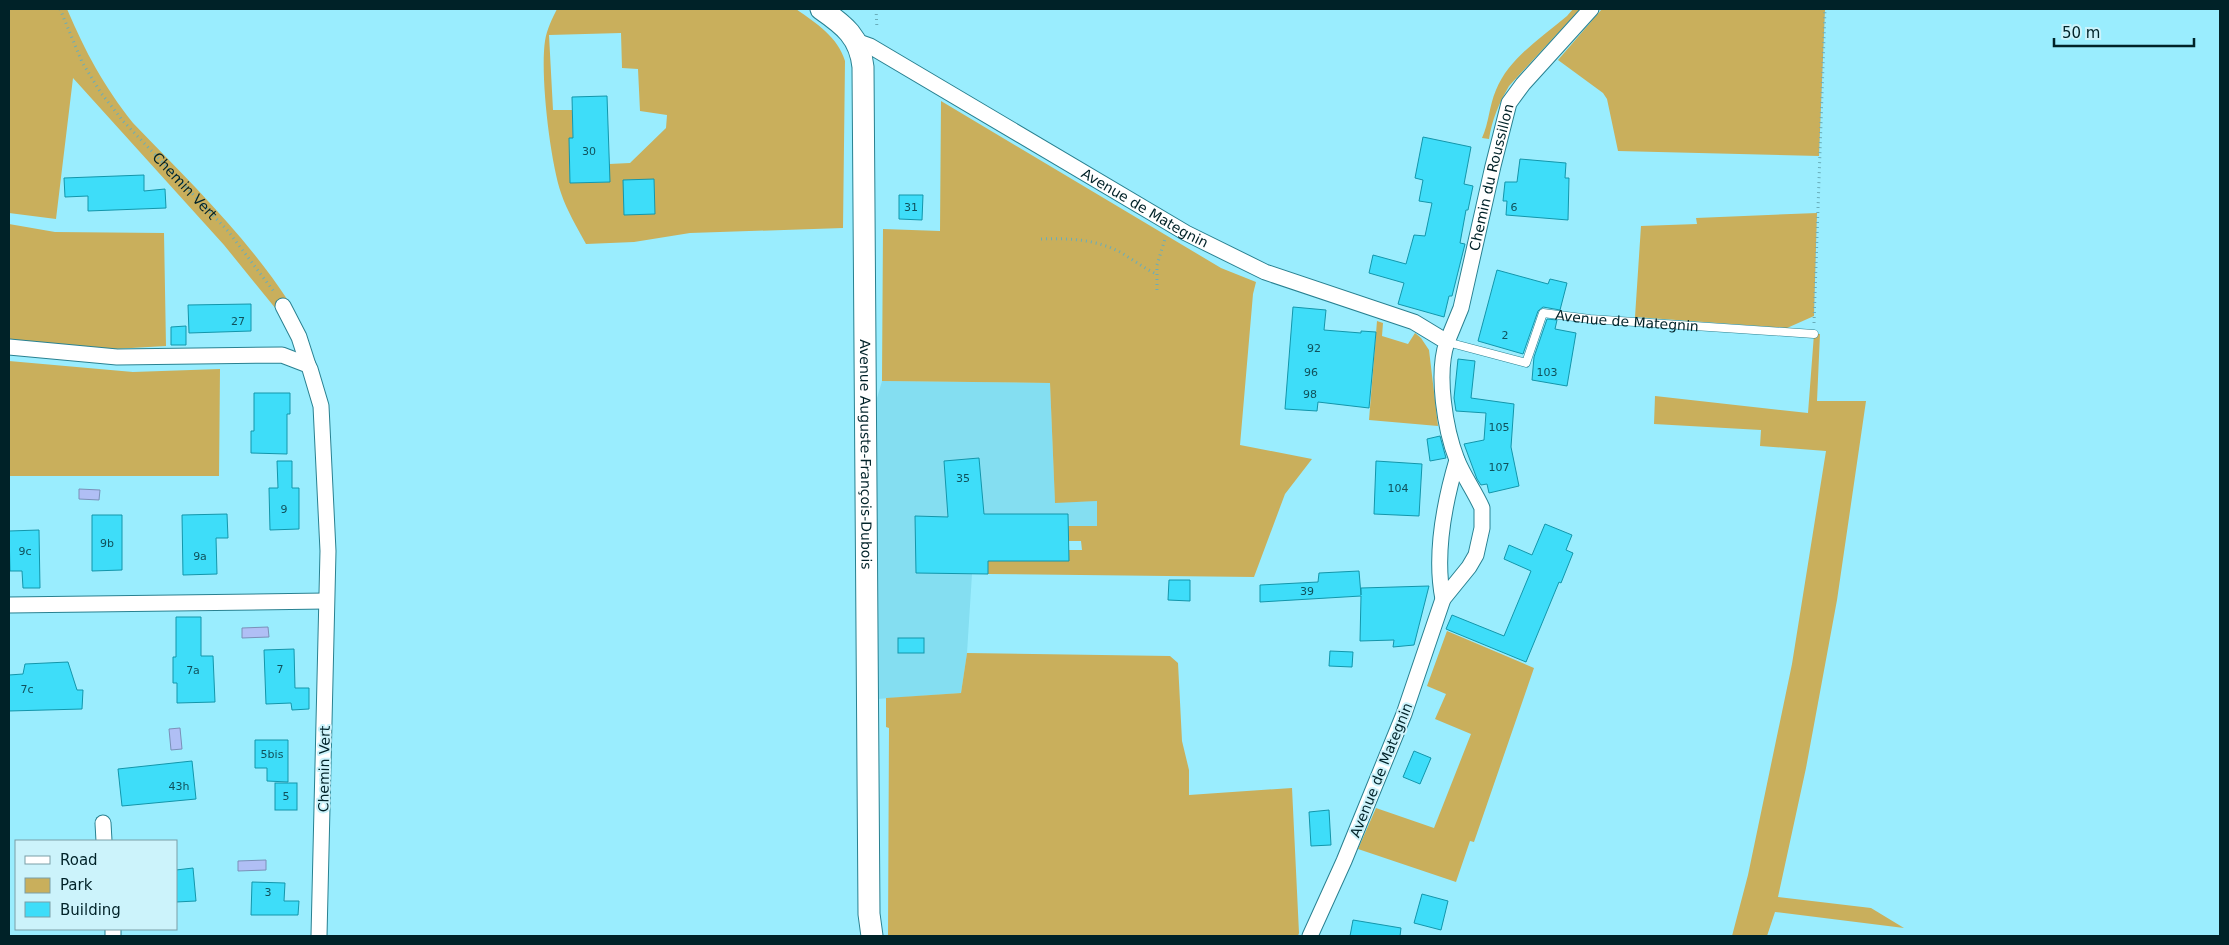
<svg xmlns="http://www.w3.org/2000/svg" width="2229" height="945" viewBox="0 0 2229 945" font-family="'DejaVu Sans',sans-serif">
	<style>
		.built { fill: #84def1 }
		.green { fill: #c9af5c; fill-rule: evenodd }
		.water { fill: #b0bff5; stroke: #7b90b8 }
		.building { fill: #3eddf9; stroke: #1396ab }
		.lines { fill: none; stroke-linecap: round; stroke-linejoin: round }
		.lane-casing { stroke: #298191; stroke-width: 9 }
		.street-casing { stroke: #298191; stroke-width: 17 }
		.secondary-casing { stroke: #298191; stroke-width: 23 }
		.path { stroke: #69adba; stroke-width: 3; stroke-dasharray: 1 4; stroke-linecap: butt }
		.lane { stroke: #fff; stroke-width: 8 }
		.street { stroke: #fff; stroke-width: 15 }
		.secondary { stroke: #fff; stroke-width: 21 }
		.labels { text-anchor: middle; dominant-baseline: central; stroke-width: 4; stroke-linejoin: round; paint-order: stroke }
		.number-label { font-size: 11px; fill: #10515c }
		.street-label { font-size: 14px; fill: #002228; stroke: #ccf3fb }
	</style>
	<rect width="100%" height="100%" fill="#9aedfe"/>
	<path class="built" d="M882 381 1050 383 1055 502 1097 501V526L1068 541 1069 561H989L988 574H972L967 653 961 693 877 699 875 405Z"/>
	<g class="green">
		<path d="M9 9H67C86 53 103 85 133 123 188 180 246 236 289 302L276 309 224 245 73 78 56 219 9 213Z"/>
		<path d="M557 9H796C816 23 838 37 845 61L843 228 690 233 634 242 586 244C577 227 567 211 561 193 550 160 540 74 545 41 547 29 552 19 557 9ZM621 33 622 68 638 69 640 111 667 115 666 128 630 163 609 164V182L570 183 569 138H573L572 110H553L549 35Z"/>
		<path d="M1573 9H1580L1509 86C1499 103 1492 120 1489 139L1482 138C1489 123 1489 106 1496 90 1509 58 1541 38 1567 16Z"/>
		<path d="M1602 9H1825L1819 156 1618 151 1607 99 1603 93 1558 60Z"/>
		<path d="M941 101 1221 268 1256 282 1253 294 1240 445 1312 459 1285 494 1254 577 988 574V561H1068L1069 550H1082L1081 541H1068V526H1097V501L1055 503 1050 383 882 381 883 229 940 231Z"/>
		<path d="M1817 213 1814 316 1787 328 1635 317 1641 226 1697 224 1696 218Z"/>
		<path d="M9 224 55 232 164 233 166 346 114 349 9 340Z"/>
		<path d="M1377 321 1383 323 1382 336 1408 344 1415 333 1421 338 1429 350 1438 426 1369 420Z"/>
		<path d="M1814 334H1820L1817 401H1866L1837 600 1806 768 1778 897 1871 908 1904 928 1775 912 1767 936H1732L1748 875 1792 664 1826 451 1760 446 1761 430 1654 424 1655 396 1808 413Z"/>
		<path d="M9 361 133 372 220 369 219 476H9Z"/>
		<path d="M1447 631 1534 668 1474 842 1470 841 1456 882 1358 849 1376 808 1434 828 1471 734 1435 719 1446 694 1427 686Z"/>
		<path d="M967 653 1170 656 1178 663 1182 741 1189 770V795L1292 788 1299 933 1298 936H888L889 728 886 727V698L961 693Z"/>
	</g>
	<g class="water">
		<path d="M79 489 100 490 99 500 79 499Z"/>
		<path d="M268 627 269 637 242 638V628Z"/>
		<path d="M180 728 182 749 171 750 169 729Z"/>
		<path d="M266 860V870L238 871V861Z"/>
	</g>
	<g class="building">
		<path d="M607 96 610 182 570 183 569 138H573L572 97Z"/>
		<path d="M1423 137 1471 147 1464 184 1473 186 1468 210H1466L1460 243 1465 244 1452 296H1449L1444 317 1398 304 1404 283 1369 273 1373 255 1406 264 1414 235 1425 236 1432 203 1419 201 1423 180 1415 178Z"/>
		<path d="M1520 159 1566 163 1565 178H1569L1568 220 1506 215 1507 201H1503L1505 182H1517Z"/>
		<path d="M144 175V191L165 189 166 208 88 211V196L65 197 64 178Z"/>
		<path d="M654 179 655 214 624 215 623 180Z"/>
		<path d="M899 195H923L922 220 899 219Z"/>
		<path d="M1497 270 1548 284 1550 279 1567 283 1560 310 1543 307 1538 311 1523 354 1478 341Z"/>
		<path d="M251 304V331L189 333 188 305Z"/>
		<path d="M1293 307 1326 310 1324 330 1361 333V331L1376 332 1369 408 1318 402 1317 411 1285 409Z"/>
		<path d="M1547 319 1557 320 1555 329 1576 333 1567 386 1532 380 1534 357Z"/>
		<path d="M186 326V345H171V327Z"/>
		<path d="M1458 359 1475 361 1471 398 1514 404 1511 447 1519 486 1489 493 1487 484 1481 485 1477 479 1464 444 1484 440 1486 413 1456 411 1454 398Z"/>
		<path d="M254 393H290V414H287V454L251 453V431H254Z"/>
		<path d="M1440 436 1446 458 1430 461 1427 439Z"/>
		<path d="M979 458 984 514H1068L1069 561H988V574L916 573 915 516 948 517 944 461Z"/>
		<path d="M277 461H292V488H299V529L270 530 269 488H278Z"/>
		<path d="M1376 461 1422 464 1419 516 1374 514Z"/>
		<path d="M227 514 228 538H216L217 574 183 575 182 515Z"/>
		<path d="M92 515H122V570L92 571Z"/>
		<path d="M1545 524 1572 535 1566 550 1573 553 1561 583 1559 582 1526 662 1446 629 1452 615 1504 636 1531 571 1504 559 1509 545 1532 555Z"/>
		<path d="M39 530 40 588H23L22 571H10L9 531Z"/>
		<path d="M1359 571 1361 595V588L1429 586 1414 645 1393 647 1394 640 1360 641 1361 596 1260 602V585L1318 582 1319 573Z"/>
		<path d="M1169 580H1190V601L1168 600Z"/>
		<path d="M176 617H201V656H213L215 702 177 703V683H173V657H176Z"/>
		<rect x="898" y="638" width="26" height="15"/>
		<path d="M294 649 295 688H309V709L292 710 291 703 266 704 264 650Z"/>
		<path d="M1330 651 1353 652 1352 667 1329 666Z"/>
		<path d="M68 662 77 690H83L82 709 9 711V675L23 674 25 664Z"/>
		<path d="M255 740H288V782L267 781V768H255Z"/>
		<path d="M1414 751 1431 758 1420 784 1403 777Z"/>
		<path d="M192 761 196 799 122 806 118 769Z"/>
		<rect x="275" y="783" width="22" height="27"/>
		<path d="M1329 810 1331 845 1311 846 1309 812Z"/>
		<path d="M193 868 196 901 176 902V870Z"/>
		<path d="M252 882 285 883 284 901H299L298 915H251Z"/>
		<path d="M1422 894 1448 901 1441 930 1414 923Z"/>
		<path d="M1353 920 1401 928 1400 936H1350Z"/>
	</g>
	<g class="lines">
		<g class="lane-casing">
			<g id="lane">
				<path id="s2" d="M1447 342 1526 363 1543 313 1590 319 1814 334"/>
			</g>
		</g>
		<g class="street-casing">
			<g id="street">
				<path id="s3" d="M856 41 870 46 1186 233 1265 272 1414 322 1447 342C1436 374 1445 429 1457 460 1464 477 1475 492 1482 508V528L1476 555 1469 567 1443 599 1404 714 1344 861 1310 936"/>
				<path d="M283 306 299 337 308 365"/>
				<path id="s4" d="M1447 342 1461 308 1493 166 1509 103 1523 84 1591 9"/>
				<path d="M9 347 117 357 282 355 308 365 310 369 321 406 328 551 319 936"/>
				<path d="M1443 599C1434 554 1444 504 1457 460"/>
				<path d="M9 605 326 601"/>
				<path d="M103 823 104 841"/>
				<path d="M113 929V936"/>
			</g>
		</g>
		<g class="secondary-casing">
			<g id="secondary">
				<path id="s5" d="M821 9C844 25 860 37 863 67L869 914 872 936"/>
			</g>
		</g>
		<g class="path">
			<path id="s1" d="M60 9 82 62 101 93 123 121 228 231 275 293"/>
			<path d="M876 9 877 29"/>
			<path d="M1041 239C1068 238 1095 239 1120 252 1132 259 1144 268 1156 274"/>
			<path d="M1157 290V265L1165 239"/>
			<path d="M1814 323 1825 9"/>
		</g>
		<use href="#lane" class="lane"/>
		<use href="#street" class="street"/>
		<use href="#secondary" class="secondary"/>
	</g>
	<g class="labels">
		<g class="number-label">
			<text x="589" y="151">30</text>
			<text x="911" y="207">31</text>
			<text x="1514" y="207">6</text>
			<text x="238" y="321">27</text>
			<text x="1505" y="335">2</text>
			<text x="1314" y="348">92</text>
			<text x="1311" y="372">96</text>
			<text x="1547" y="372">103</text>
			<text x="1310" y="394">98</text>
			<text x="1499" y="427">105</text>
			<text x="1499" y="467">107</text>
			<text x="963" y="478">35</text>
			<text x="1398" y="488">104</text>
			<text x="284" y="509">9</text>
			<text x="107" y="543">9b</text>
			<text x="25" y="551">9c</text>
			<text x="200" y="556">9a</text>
			<text x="1307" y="591">39</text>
			<text x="280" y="669">7</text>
			<text x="193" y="670">7a</text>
			<text x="27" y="689">7c</text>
			<text x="272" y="754">5bis</text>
			<text x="179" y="786">43h</text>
			<text x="286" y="796">5</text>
			<text x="268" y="892">3</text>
		</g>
		<g class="street-label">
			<text stroke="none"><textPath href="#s4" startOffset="171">Chemin du Roussillon</textPath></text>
			<text stroke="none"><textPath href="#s1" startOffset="219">Chemin Vert</textPath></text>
			<text stroke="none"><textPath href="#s3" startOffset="334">Avenue de Mategnin</textPath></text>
			<text stroke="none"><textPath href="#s2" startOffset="219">Avenue de Mategnin</textPath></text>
			<text stroke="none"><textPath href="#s5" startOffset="462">Avenue Auguste-François-Dubois</textPath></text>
			<text transform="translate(324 769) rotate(-89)">Chemin Vert</text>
			<text transform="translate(1381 770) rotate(-68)">Avenue de Mategnin</text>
		</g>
	</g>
	<rect width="2229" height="945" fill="none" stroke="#002228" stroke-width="20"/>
	<rect x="15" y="840" width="162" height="90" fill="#ccf3fb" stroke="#7a9fa7"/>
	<rect x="25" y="856" width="25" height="8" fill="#ffffff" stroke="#7a9fa7"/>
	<text x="60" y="865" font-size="15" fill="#002228">Road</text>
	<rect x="25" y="878" width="25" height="15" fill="#c9af5c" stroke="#7a9fa7"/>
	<text x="60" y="890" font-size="15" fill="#002228">Park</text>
	<rect x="25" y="902" width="25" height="15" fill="#3eddf9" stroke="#7a9fa7"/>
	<text x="60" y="915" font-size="15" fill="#002228">Building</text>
	<path d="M2054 38v8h140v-8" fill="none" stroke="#002228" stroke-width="2.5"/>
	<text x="2062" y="38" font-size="15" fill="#002228" stroke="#ccf3fb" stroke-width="4" paint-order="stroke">50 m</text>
</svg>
